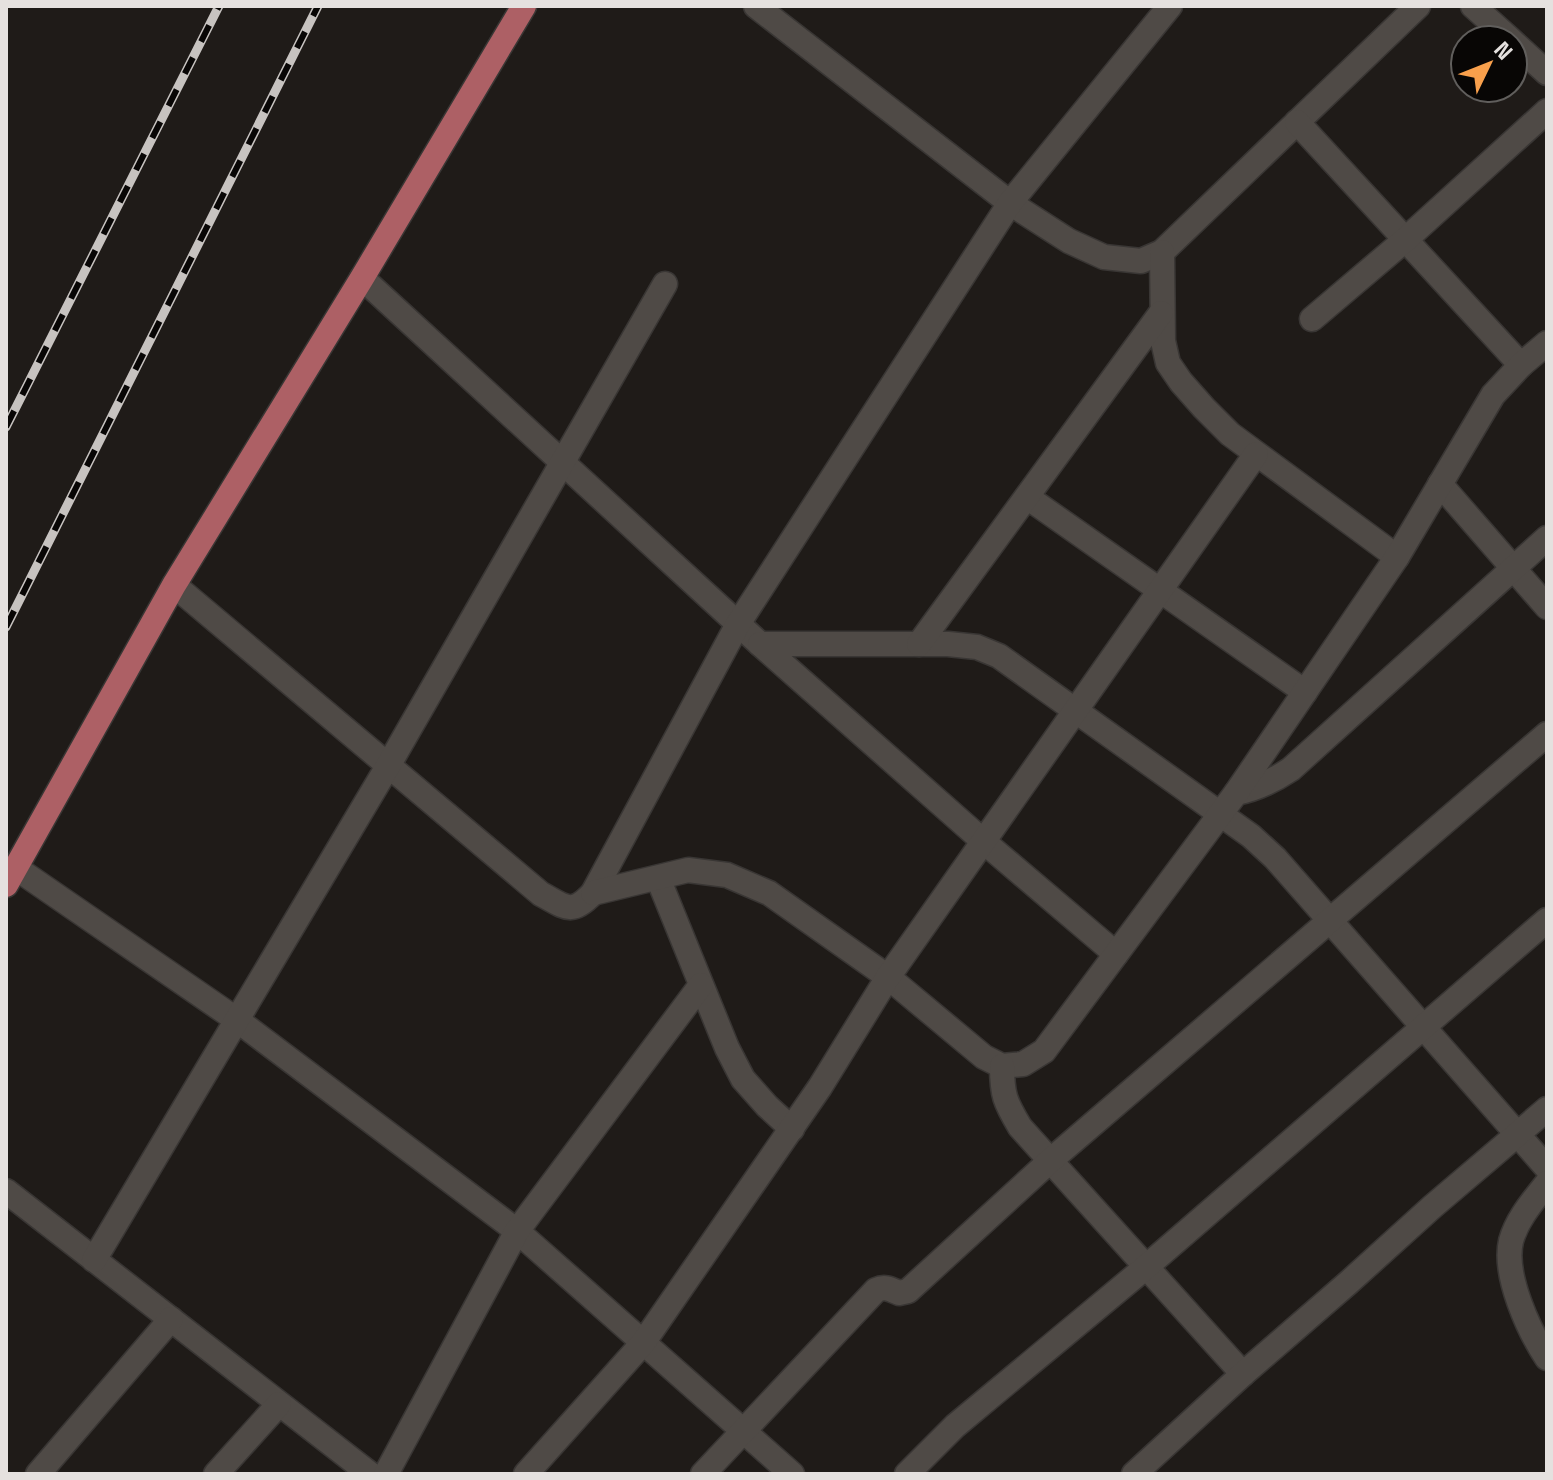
<svg xmlns="http://www.w3.org/2000/svg" width="1553" height="1480" viewBox="0 0 1553 1480" font-family="'Space Grotesk',sans-serif">
	<style>
		.lines { fill: none; stroke-linecap: round; stroke-linejoin: round }
		.minor-casing { stroke: #393634; stroke-width: 27 }
		.major-casing { stroke: #393634; stroke-width: 27 }
		.minor { stroke: #4f4a46; stroke-width: 24 }
		.major { stroke: #ad6065; stroke-width: 24 }
		.rail-casing { stroke: #c7c3c0; stroke-width: 9 }
		.rail { stroke: #080605; stroke-width: 6; stroke-dasharray: 18; stroke-linecap: butt }
	</style>
	<rect width="100%" height="100%" fill="#1f1b18"/>
	<g class="lines">
		<g class="minor-casing">
			<g id="minor">
				<path d="M756 6 1010 203 1069 241 1104 257 1141 261 1162 252 1418 6"/>
				<path d="M1473 6 1511 40"/>
				<path d="M1513 42 1547 73"/>
				<path d="M1297 122 1521 365"/>
				<path d="M1162 252 1163 341 1168 363 1181 382 1204 408 1230 434 1397 557"/>
				<path d="M362 278 760 644 983 841 1116 954"/>
				<path d="M1312 319 1405 240 1547 111"/>
				<path d="M1440 484 1547 607"/>
				<path d="M1027 497 1305 692"/>
				<path d="M174 585 541 894C566 907 571 916 593 893L738 624 1010 203 1170 6"/>
				<path d="M760 644H948L977 647 999 656 1251 836 1275 858 1547 1168"/>
				<path d="M919 644 1161 313"/>
				<path d="M1236 793C1257 789 1273 781 1291 769L1547 538"/>
				<path d="M16 868 237 1020 517 1231 792 1474"/>
				<path d="M658 878 727 1048 743 1079 767 1106 792 1129"/>
				<path d="M593 893 688 870 727 875 769 893 888 977 984 1057 1002 1066 1023 1064 1044 1051 1236 793 1397 557 1493 395 1521 365 1547 343"/>
				<path d="M1002 1066C1002 1095 1005 1102 1020 1127L1243 1374"/>
				<path d="M1547 1183C1533 1201 1517 1219 1511 1241 1503 1275 1529 1331 1547 1358"/>
				<path d="M6 1191 370 1474"/>
				<path d="M94 1260 388 766 665 284"/>
				<path d="M38 1474 171 1319"/>
				<path d="M216 1474 279 1404"/>
				<path d="M386 1474 517 1231 701 985"/>
				<path d="M526 1474 643 1343 820 1087 888 977 1256 454"/>
				<path d="M703 1474 876 1290C885 1286 890 1289 899 1293L908 1291 1051 1160 1547 734"/>
				<path d="M907 1474 955 1426 1146 1267 1547 920"/>
				<path d="M1134 1474 1243 1374 1348 1283 1432 1207 1547 1109"/>
			</g>
		</g>
		<g class="major-casing">
			<path id="major" d="M6 885 174 585 362 278 524 6"/>
		</g>
		<use href="#minor" class="minor"/>
		<use href="#major" class="major"/>
		<g class="rail-casing">
			<g id="rail">
				<path d="M6 427 219 6"/>
				<path d="M6 627 318 6"/>
			</g>
		</g>
		<use href="#rail" class="rail"/>
	</g>
	<rect width="1553" height="1480" fill="none" stroke="#e5e1df" stroke-width="16"/>
	<g transform="translate(1489 64) rotate(47)"><circle r="38" fill="#080605" stroke="#605e5c" stroke-width="2"/>
	<path d="M0-6L14 30L0 20L-14 30Z" fill="#f9a04c"/>
	<text y="-12" font-size="22" font-weight="bold" text-anchor="middle" fill="#e5e1df">N</text>
	</g>
</svg>
